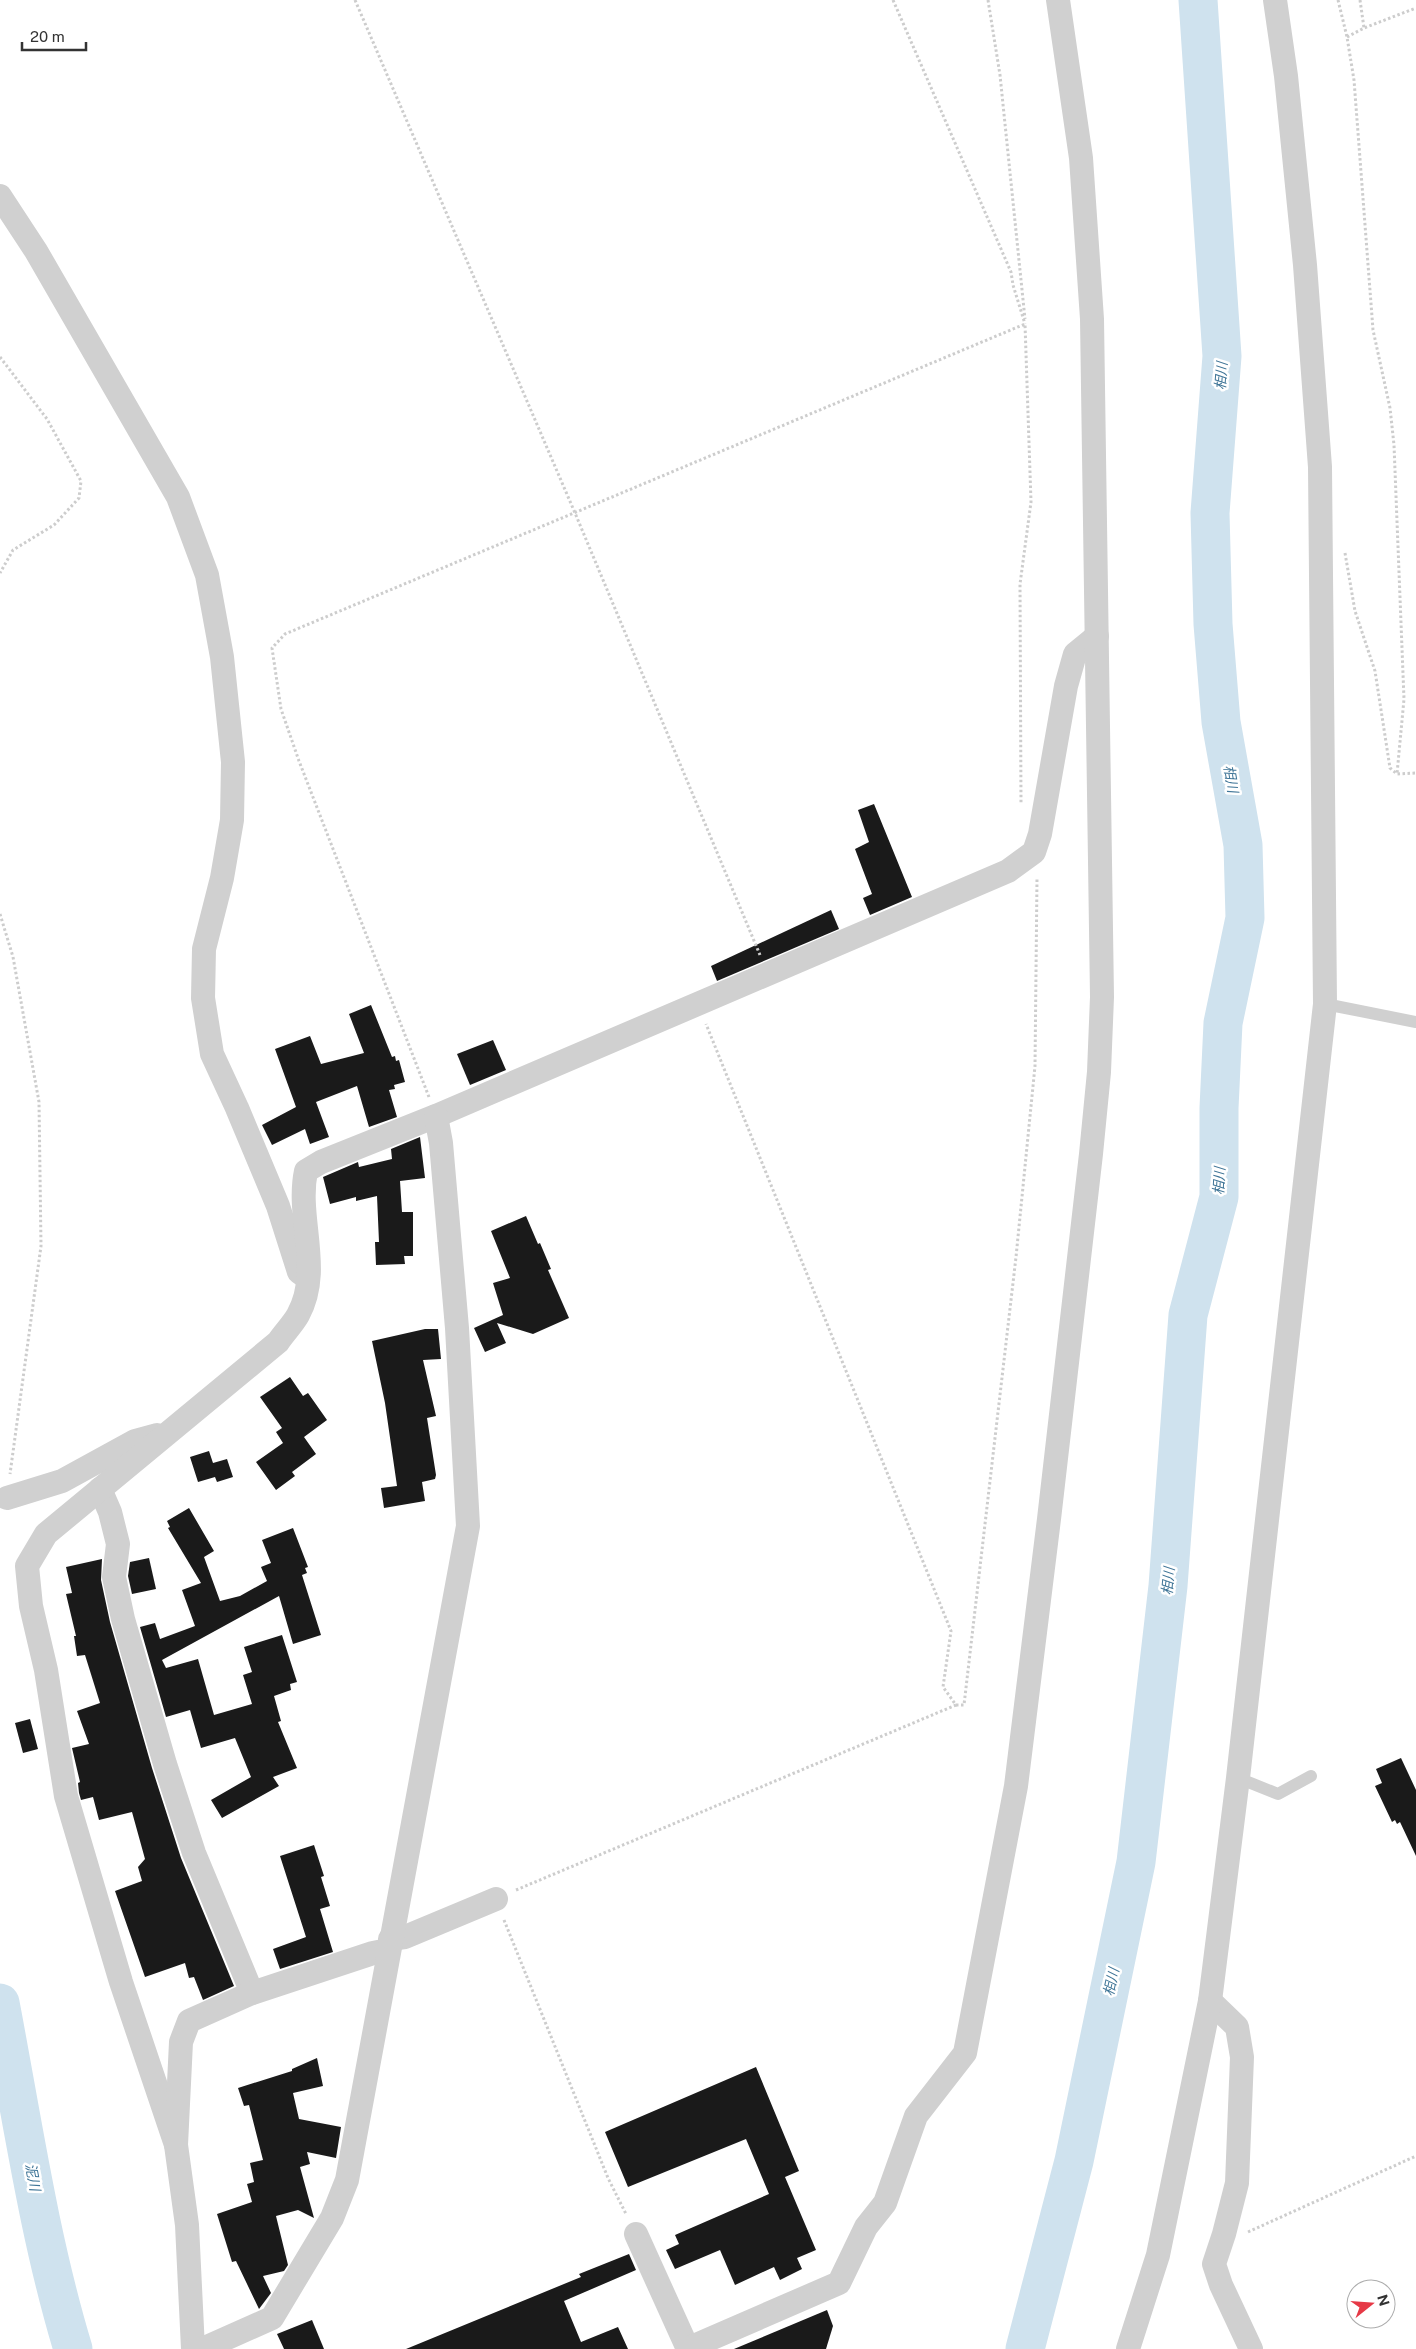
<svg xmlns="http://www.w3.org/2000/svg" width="1416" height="2349" viewBox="0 0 1416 2349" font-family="'Public Sans','Noto Sans JP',sans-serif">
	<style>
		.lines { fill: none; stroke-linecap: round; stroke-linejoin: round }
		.river { stroke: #cfe2ee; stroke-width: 39 }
		.building { fill: #1a1a1a }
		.path { stroke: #cdcdcd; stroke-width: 3; stroke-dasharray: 2.5 2.5; stroke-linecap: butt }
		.lane { stroke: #d0d0d0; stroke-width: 12 }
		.street { stroke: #d0d0d0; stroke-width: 24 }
		.labels { text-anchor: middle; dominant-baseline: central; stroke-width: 5; stroke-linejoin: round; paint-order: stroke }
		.water-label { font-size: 14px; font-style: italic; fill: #3f7597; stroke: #fff }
	</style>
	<rect width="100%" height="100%" fill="#fff"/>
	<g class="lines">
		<g class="river">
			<path d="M0 2003C22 2118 39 2237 73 2349"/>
			<path d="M1025 2349 1074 2161 1136 1862 1168 1586 1188 1315 1219 1197V1108L1223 1023 1245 918 1243 845 1221 722 1213 624 1210 513 1222 356 1198 0"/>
		</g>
	</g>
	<g class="building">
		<path d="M874 804 912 897 870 915 863 898 872 894 855 849 869 842 858 810Z"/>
		<path d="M831 910 839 929 717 981 711 966Z"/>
		<path d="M371 1005 392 1057 395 1056 396 1061 399 1060 405 1082 394 1085 395 1089 389 1090 397 1117 369 1127 357 1086 316 1102 329 1137 310 1144 305 1129 272 1145 262 1125 296 1107 275 1049 310 1036 321 1064 364 1053 349 1014Z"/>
		<path d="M493 1040 506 1070 470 1085 457 1054Z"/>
		<path d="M420 1137 425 1178 400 1181 402 1212H413V1256H404L405 1264 376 1265 375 1242H379L377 1196 356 1201V1197L330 1204 323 1177 358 1162 359 1167 392 1159 391 1149Z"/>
		<path d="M526 1216 538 1244 540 1243 551 1269 548 1270 569 1318 533 1334 497 1323 506 1343 485 1352 474 1328 503 1315 493 1283 510 1278 491 1231Z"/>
		<path d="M425 1329H438L441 1359 423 1360 436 1416 427 1418 436 1475 435 1479 422 1482 425 1501 384 1508 381 1488 397 1486 385 1403 372 1341Z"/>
		<path d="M290 1377 303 1396 308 1393 327 1420 304 1437 316 1454 292 1472 295 1476 276 1490 256 1462 283 1443 276 1432 282 1428 260 1397Z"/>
		<path d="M209 1451 213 1463 227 1459 233 1477 217 1482 215 1477 198 1482 190 1457Z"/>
		<path d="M189 1508 214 1551 204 1557 220 1601 240 1596 267 1581 261 1567 271 1563 262 1540 293 1528 308 1567 305 1568 307 1573 302 1575 321 1635 293 1644 279 1596 162 1660 166 1668 198 1659 214 1715 252 1704 243 1675 252 1672 244 1647 282 1635 297 1682 290 1684 291 1690 274 1696 281 1721 278 1722 297 1768 273 1777 279 1786 222 1818 211 1800 251 1777 235 1738 201 1748 190 1710 166 1717 140 1627 155 1623 160 1639 195 1626 182 1590 201 1583 168 1528 170 1527 167 1521Z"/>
		<path d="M149 1558 156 1589 132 1594 128 1576 130 1562Z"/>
		<path d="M102 1559 101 1580 110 1622 152 1768 181 1858 234 1986 203 2000 194 1977 189 1978 185 1963 145 1977 115 1891 142 1881 138 1867 145 1859 132 1812 99 1820 93 1797 81 1800 79 1793 78 1783 80 1782 72 1748 89 1744 77 1711 100 1703 85 1655 77 1656 74 1636H76L66 1594 72 1593 66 1567Z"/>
		<path d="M30 1719 38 1749 23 1753 15 1723Z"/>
		<path d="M1401 1758 1416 1790V1856L1400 1822 1397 1824 1395 1820 1392 1822 1375 1786 1382 1783 1376 1769Z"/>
		<path d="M314 1845 324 1876 321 1877 330 1906 320 1909 333 1952 280 1969 273 1949 306 1937 280 1856Z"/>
		<path d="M317 2058 323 2086 293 2093 299 2119 341 2127 336 2158 307 2152 310 2164 300 2167 314 2218 298 2210 276 2216 288 2265 284 2271 263 2276 271 2293 259 2309 236 2261 232 2262 217 2214 252 2202 247 2184 254 2182 250 2163 263 2160 249 2105 244 2106 238 2088 292 2071V2069Z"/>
		<path d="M756 2067 799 2171 785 2177 816 2250 797 2258 802 2269 780 2280 774 2267 735 2285 720 2250 675 2269 666 2250 679 2244 675 2235 769 2194 746 2139 628 2187 605 2132Z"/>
		<path d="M629 2254 636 2270 564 2301 581 2342 618 2327 628 2349H406L581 2277 579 2274Z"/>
		<path d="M827 2310 833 2326 826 2349H734Z"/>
		<path d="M312 2320 324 2349H284L277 2334Z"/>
	</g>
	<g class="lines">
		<g class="path">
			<path d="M355 0 575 513 760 955"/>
			<path d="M893 0 1011 272 1013 285 1025 324"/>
			<path d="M988 0 1000 75 1025 319"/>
			<path d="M1338 0 1347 37 1354 80 1373 330 1390 408 1394 445 1404 699 1397 774"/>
			<path d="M1360 0 1364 28"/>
			<path d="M1347 37 1364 28 1416 8"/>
			<path d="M0 357 47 419 81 481 79 498 54 525 13 550 0 573"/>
			<path d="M1345 553 1355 611 1375 671 1390 768 1397 774 1416 773"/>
			<path d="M0 914 13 957 39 1102 41 1246 10 1474"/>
			<path d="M429 1097 299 761 281 709 272 648 285 634 1025 324 1031 502 1020 584 1021 804"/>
			<path d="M956 1705H964L1016 1257 1035 1066 1037 878"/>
			<path d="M516 1890 956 1705 943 1687 951 1631 706 1024"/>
			<path d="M504 1920 608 2178 626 2214"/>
			<path d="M1248 2232 1416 2156"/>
		</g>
		<g class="lane">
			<path d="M1325 1004 1416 1022"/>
			<path d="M1238 1778 1278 1794 1311 1776"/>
		</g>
		<g class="street">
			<path d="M0 196 36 251 178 497 207 575 222 657 233 762 232 820 222 878 204 949 203 998 212 1054 237 1108 278 1206 299 1272 306 1277"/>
			<path d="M100 1489 110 1512 118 1544 114 1577 123 1619 165 1764 194 1853 252 1993"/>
			<path d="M7 1498 62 1481 135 1441 157 1435"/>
			<path d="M390 1939 405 1937 496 1899"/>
			<path d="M1210 2001 1237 2027 1242 2057 1237 2183 1224 2234 1214 2264 1221 2285 1251 2349"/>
			<path d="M176 2145 121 1982 66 1796 46 1670 31 1606 27 1566 46 1534 278 1342C284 1333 293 1324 298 1315 323 1270 296 1218 306 1171L321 1162 436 1116 1008 871 1034 852 1040 834 1066 686 1075 654 1097 636"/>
			<path d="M636 2234 688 2349"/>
			<path d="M193 2349 187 2225 176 2145 181 2042 189 2021 252 1993 373 1953 388 1950"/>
			<path d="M195 2349 207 2347 272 2318 332 2218 347 2180 468 1526 457 1328 441 1143 436 1116"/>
			<path d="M687 2349 839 2283 866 2227 885 2203 916 2116 965 2053 1016 1786 1049 1519 1091 1154 1099 1072 1102 997 1092 319 1081 158 1058 0"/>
			<path d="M1128 2349 1158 2255 1210 2001 1238 1778 1325 1004 1320 467 1305 265 1286 76 1275 0"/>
		</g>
	</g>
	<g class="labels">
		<g class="water-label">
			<text transform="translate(1221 376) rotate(-86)">相川</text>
			<text transform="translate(1231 779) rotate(80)">相川</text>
			<text transform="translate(1219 1181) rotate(-87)">相川</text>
			<text transform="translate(1168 1581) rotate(-85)">相川</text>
			<text transform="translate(1111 1982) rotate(-78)">相川</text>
			<text transform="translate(33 2177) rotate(79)">泥川</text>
		</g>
	</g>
	<g transform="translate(1371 2304) rotate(73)"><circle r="24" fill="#ffffff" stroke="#adadad"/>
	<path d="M0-4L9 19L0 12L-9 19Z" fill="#e63946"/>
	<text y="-8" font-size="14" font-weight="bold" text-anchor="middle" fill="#333333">N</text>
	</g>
	<path d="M22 42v8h64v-8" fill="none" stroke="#333333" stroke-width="2.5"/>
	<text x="30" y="42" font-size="15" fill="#333333" stroke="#ffffff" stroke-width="4" paint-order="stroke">20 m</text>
</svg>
